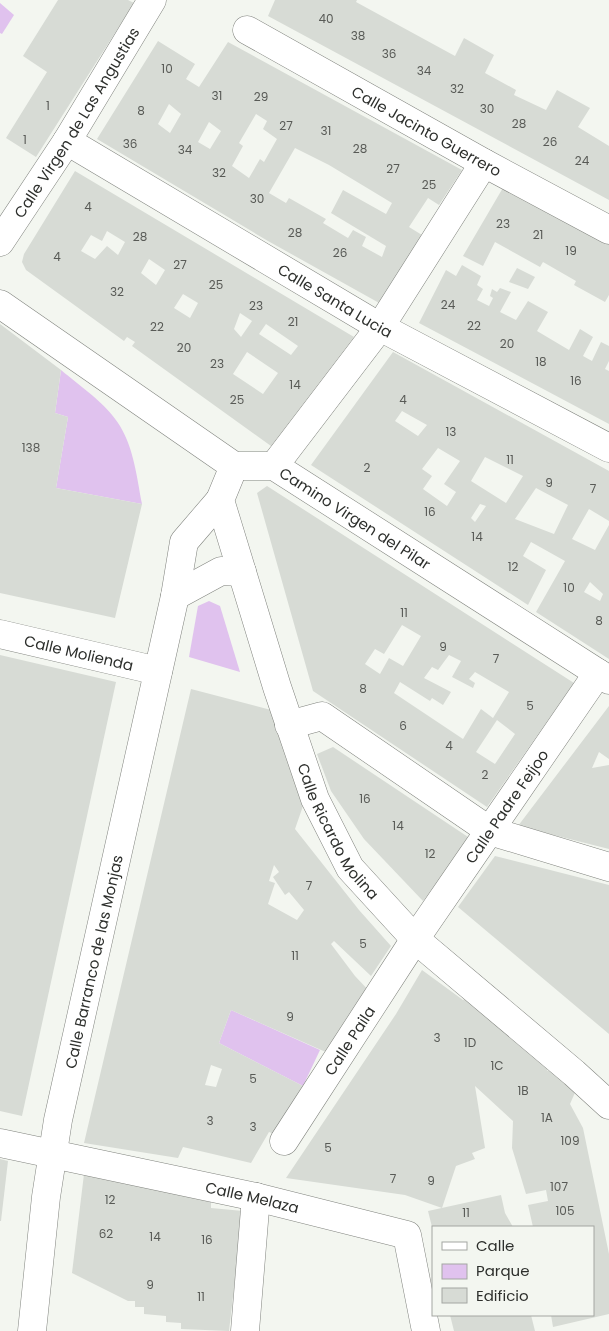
<svg xmlns="http://www.w3.org/2000/svg" width="609" height="1331" viewBox="0 0 609 1331" font-family="Poppins,sans-serif">
	<style>
		.green { fill: #e0c2ee }
		.building { fill: #d7dbd5; fill-rule: evenodd }
		.lines { fill: none; stroke-linecap: round; stroke-linejoin: round }
		.minor-casing { stroke: #80837e; stroke-width: 29 }
		.minor { stroke: #fff; stroke-width: 28 }
		.labels { text-anchor: middle; dominant-baseline: central; stroke-width: 4; stroke-linejoin: round; paint-order: stroke }
		.number-label { font-size: 12px; fill: #585a56 }
		.street-label { font-size: 15px; fill: #2d2f2c; stroke: #f3f6f0 }
	</style>
	<rect width="100%" height="100%" fill="#f3f6f0"/>
	<g class="green">
		<path d="M0 3 14 15 2 34 0 33Z"/>
		<path d="M61 370C81 387 106 403 120 426 134 449 137 478 142 504L56 488 68 417 55 413Z"/>
		<path d="M209 601 220 606 240 672 189 657 198 606Z"/>
		<path d="M231 1010 320 1050 303 1086 219 1043Z"/>
	</g>
	<g class="building">
		<path d="M58 0H128L134 3 36 157 6 138 47 72 23 56Z"/>
		<path d="M275 0H357L356 2 455 56 464 38 494 55 485 73 516 90 514 95 546 110 557 90 590 108 578 127 609 146V200L268 16Z"/>
		<path d="M158 41 195 64 186 79 199 87 228 42 462 170 439 205 428 198 409 227 422 235 381 304 268 241 97 139ZM169 104 181 114 170 133 158 124ZM256 114 267 121 263 129 277 139 264 162 260 159 249 178 232 166 243 146 239 143ZM209 122 221 131 210 149 198 142ZM295 148 329 165 392 203 386 214 343 190 331 213 386 246 382 257 362 246 366 237 353 230 348 238 323 223 326 219 289 198 286 203 269 193Z"/>
		<path d="M75 171 354 337 271 446 132 346 135 342 127 337 124 341 26 270 22 262 24 254ZM107 231 125 242 118 255 107 246 95 259 81 251 91 235 102 241ZM149 259 165 270 156 285 141 273ZM183 294 198 303 190 318 174 308ZM240 313 252 321 241 337 234 329ZM266 324 298 346 291 355 259 334ZM247 352 278 373 263 394 233 374Z"/>
		<path d="M504 186 609 243V295L605 302 574 285 576 281 543 262 540 267 495 242 483 266 463 256Z"/>
		<path d="M462 265 481 276 477 285 483 289 477 300 489 306 493 298 490 296 492 289 497 292 500 288 511 292 500 312 516 320 528 301 548 312 537 331 569 350 580 329 593 337 583 356 592 361 601 342 609 346V361L605 369 609 371V424L419 323 446 270 456 276Z"/>
		<path d="M517 268 535 277 528 289 509 282Z"/>
		<path d="M0 324 61 370 55 413 68 417 56 488 142 504 115 618 0 593Z"/>
		<path d="M393 352 609 471V521L589 509 572 539 595 550 609 525V659L536 612 565 561 531 542 523 556 546 570 528 605 311 465ZM402 411 427 425 418 436 395 421ZM438 448 460 461 444 484 456 492 447 506 423 489 432 476 422 469ZM485 457 523 476 506 503 471 481ZM536 488 568 505 554 534 515 519ZM480 504 486 506 475 522 471 518ZM590 582 603 594 600 601 584 592Z"/>
		<path d="M267 486 574 683 487 807 313 691 257 493ZM402 625 421 636 403 666 389 658 380 674 365 664 375 649 384 654ZM449 655 461 661 452 677 473 688 475 683 469 679 475 672 509 692 493 718 481 709 463 739 394 693 400 682 430 701 432 698 443 705 451 692 424 678 432 667 438 670ZM497 720 515 734 495 764 476 752Z"/>
		<path d="M0 655 116 682 22 1116 0 1111Z"/>
		<path d="M191 689 271 710 303 806 295 829 359 910 391 946 371 976 334 941 331 944 355 976 373 995 328 1053 231 1010 219 1043 303 1086 276 1135 269 1132 251 1163 183 1147 178 1158 84 1143ZM274 865 279 872 273 877 285 895 289 892 304 910 297 920 268 904 275 883 269 881ZM211 1065 222 1069 216 1087 205 1085Z"/>
		<path d="M609 706V759L599 752 592 768 609 765V849L518 826Z"/>
		<path d="M333 747 471 839 423 901 364 839 331 791 317 754Z"/>
		<path d="M495 856 609 885V1034L458 907Z"/>
		<path d="M422 970 463 1000 473 996 495 1016 493 1024 499 1019 550 1063 547 1071 554 1068 577 1088 570 1104 583 1128 609 1254V1314L553 1327 551 1315H593V1227H533L528 1205 548 1201 546 1190 526 1194 512 1148 513 1121 475 1086 485 1148 472 1153 475 1159 456 1166 442 1208 405 1195 286 1178 396 1014Z"/>
		<path d="M0 1159 8 1161 1 1221H0Z"/>
		<path d="M84 1174 211 1202V1208L243 1211 229 1331 181 1329V1323L166 1322V1316L144 1314V1307H135V1301H128L72 1273Z"/>
		<path d="M501 1195 505 1213 513 1227H432L428 1211Z"/>
		<path d="M450 1315H531L535 1331H454Z"/>
	</g>
	<g class="lines">
		<g class="minor-casing">
			<g id="minor">
				<path id="s1" d="M247 30 484 163 609 230"/>
				<path id="s2" d="M67 141 380 327 609 448"/>
				<path id="s3" d="M0 242 67 141 152 0"/>
				<path id="s4" d="M0 304 234 466H274L609 680"/>
				<path id="s5" d="M234 466 220 500 277 687 315 799 350 868 415 939 574 1073 609 1105"/>
				<path d="M274 466 380 327 484 163"/>
				<path d="M175 596 221 571 242 572"/>
				<path id="s6" d="M0 634 158 671"/>
				<path d="M289 725 322 716 490 831 609 867"/>
				<path id="s7" d="M284 1141 415 939 598 673"/>
				<path id="s8" d="M0 1143 256 1197 407 1235 426 1331"/>
				<path id="s9" d="M32 1331 46 1197 58 1120 175 596 184 542 220 500"/>
				<path d="M245 1331 256 1197"/>
			</g>
		</g>
		<use href="#minor" class="minor"/>
	</g>
	<g class="labels">
		<g class="number-label">
			<text x="326" y="18">40</text>
			<text x="358" y="35">38</text>
			<text x="389" y="53">36</text>
			<text x="167" y="68">10</text>
			<text x="424" y="70">34</text>
			<text x="457" y="88">32</text>
			<text x="217" y="95">31</text>
			<text x="261" y="96">29</text>
			<text x="48" y="105">1</text>
			<text x="487" y="108">30</text>
			<text x="141" y="110">8</text>
			<text x="519" y="123">28</text>
			<text x="286" y="125">27</text>
			<text x="326" y="130">31</text>
			<text x="25" y="139">1</text>
			<text x="550" y="141">26</text>
			<text x="130" y="143">36</text>
			<text x="360" y="148">28</text>
			<text x="185" y="149">34</text>
			<text x="582" y="160">24</text>
			<text x="393" y="168">27</text>
			<text x="219" y="172">32</text>
			<text x="429" y="184">25</text>
			<text x="257" y="198">30</text>
			<text x="88" y="206">4</text>
			<text x="503" y="223">23</text>
			<text x="295" y="232">28</text>
			<text x="538" y="234">21</text>
			<text x="140" y="236">28</text>
			<text x="571" y="250">19</text>
			<text x="340" y="252">26</text>
			<text x="57" y="256">4</text>
			<text x="180" y="264">27</text>
			<text x="216" y="284">25</text>
			<text x="117" y="291">32</text>
			<text x="448" y="304">24</text>
			<text x="256" y="305">23</text>
			<text x="293" y="321">21</text>
			<text x="474" y="325">22</text>
			<text x="157" y="326">22</text>
			<text x="507" y="343">20</text>
			<text x="184" y="347">20</text>
			<text x="541" y="361">18</text>
			<text x="217" y="363">23</text>
			<text x="576" y="380">16</text>
			<text x="295" y="384">14</text>
			<text x="237" y="399">25</text>
			<text x="403" y="399">4</text>
			<text x="451" y="431">13</text>
			<text x="31" y="447">138</text>
			<text x="510" y="459">11</text>
			<text x="367" y="467">2</text>
			<text x="549" y="482">9</text>
			<text x="593" y="488">7</text>
			<text x="430" y="511">16</text>
			<text x="477" y="536">14</text>
			<text x="513" y="566">12</text>
			<text x="569" y="587">10</text>
			<text x="404" y="612">11</text>
			<text x="599" y="620">8</text>
			<text x="443" y="646">9</text>
			<text x="496" y="658">7</text>
			<text x="363" y="688">8</text>
			<text x="530" y="705">5</text>
			<text x="403" y="725">6</text>
			<text x="449" y="745">4</text>
			<text x="485" y="774">2</text>
			<text x="365" y="798">16</text>
			<text x="398" y="825">14</text>
			<text x="430" y="853">12</text>
			<text x="309" y="885">7</text>
			<text x="363" y="943">5</text>
			<text x="295" y="955">11</text>
			<text x="290" y="1016">9</text>
			<text x="437" y="1037">3</text>
			<text x="470" y="1042">1D</text>
			<text x="497" y="1065">1C</text>
			<text x="253" y="1078">5</text>
			<text x="523" y="1090">1B</text>
			<text x="547" y="1117">1A</text>
			<text x="210" y="1120">3</text>
			<text x="253" y="1126">3</text>
			<text x="570" y="1140">109</text>
			<text x="328" y="1147">5</text>
			<text x="393" y="1178">7</text>
			<text x="431" y="1180">9</text>
			<text x="559" y="1186">107</text>
			<text x="110" y="1199">12</text>
			<text x="565" y="1210">105</text>
			<text x="466" y="1212">11</text>
			<text x="106" y="1233">62</text>
			<text x="155" y="1236">14</text>
			<text x="207" y="1239">16</text>
			<text x="150" y="1284">9</text>
			<text x="201" y="1296">11</text>
		</g>
		<g class="street-label">
			<text stroke="none"><textPath href="#s3" startOffset="142">Calle Virgen de Las Angustias</textPath></text>
			<text stroke="none"><textPath href="#s1" startOffset="206">Calle Jacinto Guerrero</textPath></text>
			<text stroke="none"><textPath href="#s2" startOffset="312">Calle Santa Lucia</textPath></text>
			<text stroke="none"><textPath href="#s4" startOffset="421">Camino Virgen del Pilar</textPath></text>
			<text stroke="none"><textPath href="#s6" startOffset="81">Calle Molienda</textPath></text>
			<text stroke="none"><textPath href="#s7" startOffset="402">Calle Padre Feijoo</textPath></text>
			<text stroke="none"><textPath href="#s5" startOffset="390">Calle Ricardo Molina</textPath></text>
			<text stroke="none"><textPath href="#s9" startOffset="375">Calle Barranco de las Monjas</textPath></text>
			<text stroke="none"><textPath href="#s7" startOffset="120">Calle Paila</textPath></text>
			<text stroke="none"><textPath href="#s8" startOffset="258">Calle Melaza</textPath></text>
		</g>
	</g>
	<rect x="432" y="1226" width="162" height="90" fill="#f3f6f0" stroke="#a4a6a2"/>
	<rect x="442" y="1242" width="25" height="8" fill="#ffffff" stroke="#a4a6a2"/>
	<text x="476" y="1251" font-size="15" fill="#2d2f2c">Calle</text>
	<rect x="442" y="1264" width="25" height="15" fill="#e0c2ee" stroke="#a4a6a2"/>
	<text x="476" y="1276" font-size="15" fill="#2d2f2c">Parque</text>
	<rect x="442" y="1288" width="25" height="15" fill="#d7dbd5" stroke="#a4a6a2"/>
	<text x="476" y="1301" font-size="15" fill="#2d2f2c">Edificio</text>
</svg>
